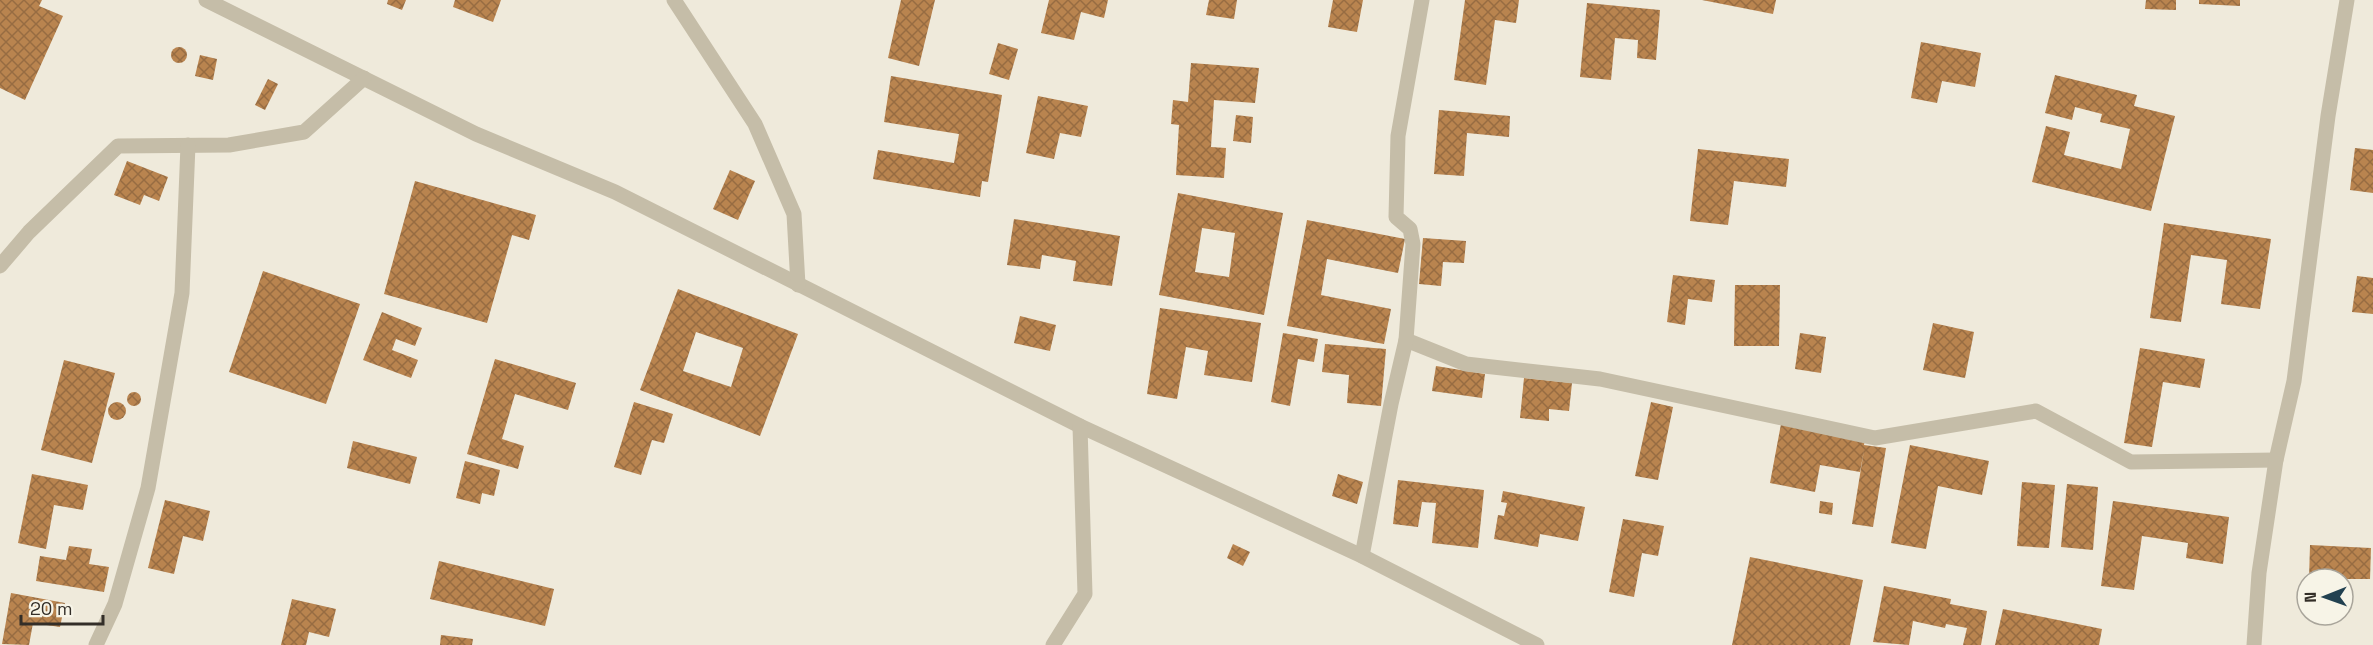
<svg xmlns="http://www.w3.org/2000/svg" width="2373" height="645" viewBox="0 0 2373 645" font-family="'Space Grotesk',sans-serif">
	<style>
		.building { fill: url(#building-cross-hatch); fill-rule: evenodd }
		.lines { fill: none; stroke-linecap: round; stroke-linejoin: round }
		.minor { stroke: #c5bda8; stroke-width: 15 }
	</style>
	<defs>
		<pattern id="building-cross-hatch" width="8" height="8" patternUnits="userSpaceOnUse" patternTransform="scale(1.5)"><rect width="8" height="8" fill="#b9844f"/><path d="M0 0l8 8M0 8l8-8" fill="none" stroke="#976c42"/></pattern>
	</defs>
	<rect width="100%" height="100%" fill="#efeadb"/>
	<g class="building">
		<path d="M0 0H42L39 6 63 16 25 100 0 88Z"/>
		<path d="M388 0H406L402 10 387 4Z"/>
		<path d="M455 0H501L493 22 453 7Z"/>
		<path d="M901 0H935L919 66 888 58Z"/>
		<path d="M1049 0H1108L1104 18 1081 12 1074 40 1041 33Z"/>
		<path d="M1209 0H1237L1234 19 1206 15Z"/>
		<path d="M1333 0H1363L1357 32 1328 27Z"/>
		<path d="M1465 0H1519L1516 23 1495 20 1486 85 1454 80Z"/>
		<path d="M1702 0H1776L1773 14Z"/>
		<path d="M2146 0H2176V10L2145 9Z"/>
		<path d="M2199 0H2240V6L2199 4Z"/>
		<path d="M1587 3 1660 10 1656 60 1637 58 1638 40 1615 38 1611 80 1580 77Z"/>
		<path d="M1921 42 1981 53 1975 87 1942 81 1937 103 1911 98Z"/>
		<path d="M998 43 1018 49 1009 80 989 74Z"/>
		<circle cx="179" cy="55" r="8"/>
		<path d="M200 55 217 59 213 80 195 76Z"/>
		<path d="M1191 63 1259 68 1255 103 1214 100 1211 147 1226 148 1224 178 1176 175 1179 125 1171 124 1173 100 1188 102Z"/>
		<path d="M2055 75 2137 95 2134 106 2175 116 2151 211 2032 182 2046 126 2070 132 2064 155 2121 169 2130 129 2100 122 2102 114 2075 107 2072 120 2045 113Z"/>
		<path d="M891 76 1002 95 988 182 982 181 980 197 873 179 878 150 954 163 959 134 884 122Z"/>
		<path d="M268 79 278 84 265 110 255 105Z"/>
		<path d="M1038 96 1088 106 1081 137 1060 133 1054 159 1026 153Z"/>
		<path d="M1439 110 1510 116 1509 137 1467 133 1464 176 1434 174Z"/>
		<path d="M1236 115 1253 117 1251 143 1233 141Z"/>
		<path d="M2355 148 2373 150V193L2350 190Z"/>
		<path d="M1698 149 1789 159 1786 187 1734 181 1728 225 1690 221Z"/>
		<path d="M127 161 168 177 159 201 144 195 140 205 114 195Z"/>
		<path d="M730 170 755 181 738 220 713 209Z"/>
		<path d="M415 181 536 215 529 240 512 235 487 323 384 294Z"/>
		<path d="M1178 193 1283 213 1264 315 1159 295ZM1202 228 1235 233 1229 277 1195 272Z"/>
		<path d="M1014 219 1120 236 1112 286 1073 281 1076 261 1042 255 1040 269 1007 265Z"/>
		<path d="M1307 220 1405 239 1398 273 1327 259 1321 295 1391 309 1384 344 1287 326Z"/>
		<path d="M2164 223 2271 239 2260 309 2221 304 2227 260 2191 255 2181 322 2150 318Z"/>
		<path d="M1423 238 1466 241 1464 263 1443 262 1441 286 1419 284Z"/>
		<path d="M263 271 360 304 326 404 229 372Z"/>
		<path d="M1673 275 1715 280 1712 302 1688 299 1685 325 1667 322Z"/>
		<path d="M2357 276 2373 278V314L2352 312Z"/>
		<path d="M1735 285H1780L1779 346H1734Z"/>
		<path d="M678 289 798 334 760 436 640 390ZM696 332 743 348 731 387 683 371Z"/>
		<path d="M1160 308 1261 323 1252 382 1204 375 1208 351 1186 347 1177 399 1147 394Z"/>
		<path d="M382 312 422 328 415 346 396 339 392 350 418 360 411 378 363 360Z"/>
		<path d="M1020 316 1056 325 1050 351 1014 343Z"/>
		<path d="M1933 323 1974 332 1965 378 1923 370Z"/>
		<path d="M1283 333 1318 339 1314 362 1298 359 1290 406 1271 402Z"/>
		<path d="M1800 333 1826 337 1821 373 1795 369Z"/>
		<path d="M1325 344 1386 349 1381 406 1347 403 1349 375 1322 372Z"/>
		<path d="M2140 348 2205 359 2200 388 2163 382 2152 447 2124 443Z"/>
		<path d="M495 359 576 383 568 410 515 394 502 439 524 446 518 469 467 454Z"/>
		<path d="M64 360 115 373 92 463 41 450Z"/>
		<path d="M1436 366 1485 374 1482 398 1432 391Z"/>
		<path d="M1524 378 1572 383 1569 411 1549 409V421L1520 418Z"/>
		<circle cx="134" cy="399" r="7"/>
		<path d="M634 402 673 414 664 443 652 440 641 475 614 467Z"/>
		<path d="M1651 402 1673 407 1658 480 1635 476Z"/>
		<circle cx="117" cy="411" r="9"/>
		<path d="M1781 424 1865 439 1864 445 1886 448 1873 527 1852 524 1864 450 1860 472 1820 465 1815 492 1770 483Z"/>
		<path d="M353 441 417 457 410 484 347 468Z"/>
		<path d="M1910 445 1989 461 1982 495 1938 486 1926 549 1891 543Z"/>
		<path d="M465 461 500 470 494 496 482 493 480 504 456 498Z"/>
		<path d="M32 474 88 485 83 510 54 505 46 549 18 543Z"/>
		<path d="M1338 474 1363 482 1357 504 1332 496Z"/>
		<path d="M1398 480 1484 490 1478 548 1432 543 1436 503 1422 502 1418 527 1393 524Z"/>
		<path d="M2022 482 2055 485 2049 548 2017 546Z"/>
		<path d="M2067 484 2098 487 2093 550 2061 547Z"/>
		<path d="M1503 491 1585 507 1578 541 1540 534 1538 547 1494 539 1498 515 1504 516 1507 503 1501 502Z"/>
		<path d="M165 500 210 511 203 541 183 536 174 574 148 568Z"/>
		<path d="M1820 501 1833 503 1832 515 1819 513Z"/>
		<path d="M2113 501 2229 517 2223 564 2186 558 2188 543 2142 536 2134 590 2101 586Z"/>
		<path d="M1623 519 1664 526 1658 556 1642 553 1634 597 1609 592Z"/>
		<path d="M1233 544 1250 552 1243 566 1227 558Z"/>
		<path d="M2310 545 2371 548 2370 579H2309Z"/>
		<path d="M69 546 92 549 89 564 109 567 104 592 36 581 40 556 66 560Z"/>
		<path d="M1750 557 1863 580 1850 645H1732Z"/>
		<path d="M439 561 554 589 545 626 430 599Z"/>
		<path d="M1884 586 1951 599 1950 604 1987 611 1981 645H1963L1967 628 1946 624 1945 628 1913 621 1909 645 1873 642Z"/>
		<path d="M11 593 65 603 60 627 33 623 29 645 2 644Z"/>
		<path d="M292 599 336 609 329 637 309 632 306 645H281Z"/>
		<path d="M2003 609 2102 629 2099 645H1995Z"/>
		<path d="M441 635 473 639 472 645H440Z"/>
	</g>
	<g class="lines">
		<g class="minor">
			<path d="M206 0 476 134 615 192 1080 426 1362 556 1537 645"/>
			<path d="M674 0 755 124 794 214 798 285"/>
			<path d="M0 266 29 232 118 146 229 145 304 132 364 78"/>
			<path d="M1406 340 1466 364 1600 379 1875 438 2036 411 2131 462 2276 460"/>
			<path d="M1362 556 1391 404 1406 340 1413 244 1410 229 1396 217 1398 136 1422 0"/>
			<path d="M96 645 115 604 148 488 182 293 188 145"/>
			<path d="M1053 645 1085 594 1080 426"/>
			<path d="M2254 645 2259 573 2276 460 2294 381 2328 116 2347 0"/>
		</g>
	</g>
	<g transform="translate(2325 597) rotate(269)"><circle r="28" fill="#f7f4e7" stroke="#a9a59b" stroke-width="1.5"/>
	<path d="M0-4.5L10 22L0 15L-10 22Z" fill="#224150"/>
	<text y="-9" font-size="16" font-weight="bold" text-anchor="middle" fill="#332e28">N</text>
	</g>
	<path d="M21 615v9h82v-9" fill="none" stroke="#332e28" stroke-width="3"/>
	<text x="30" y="615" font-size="18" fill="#332e28" stroke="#f7f4e7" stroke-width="4.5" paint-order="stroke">20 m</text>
</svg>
